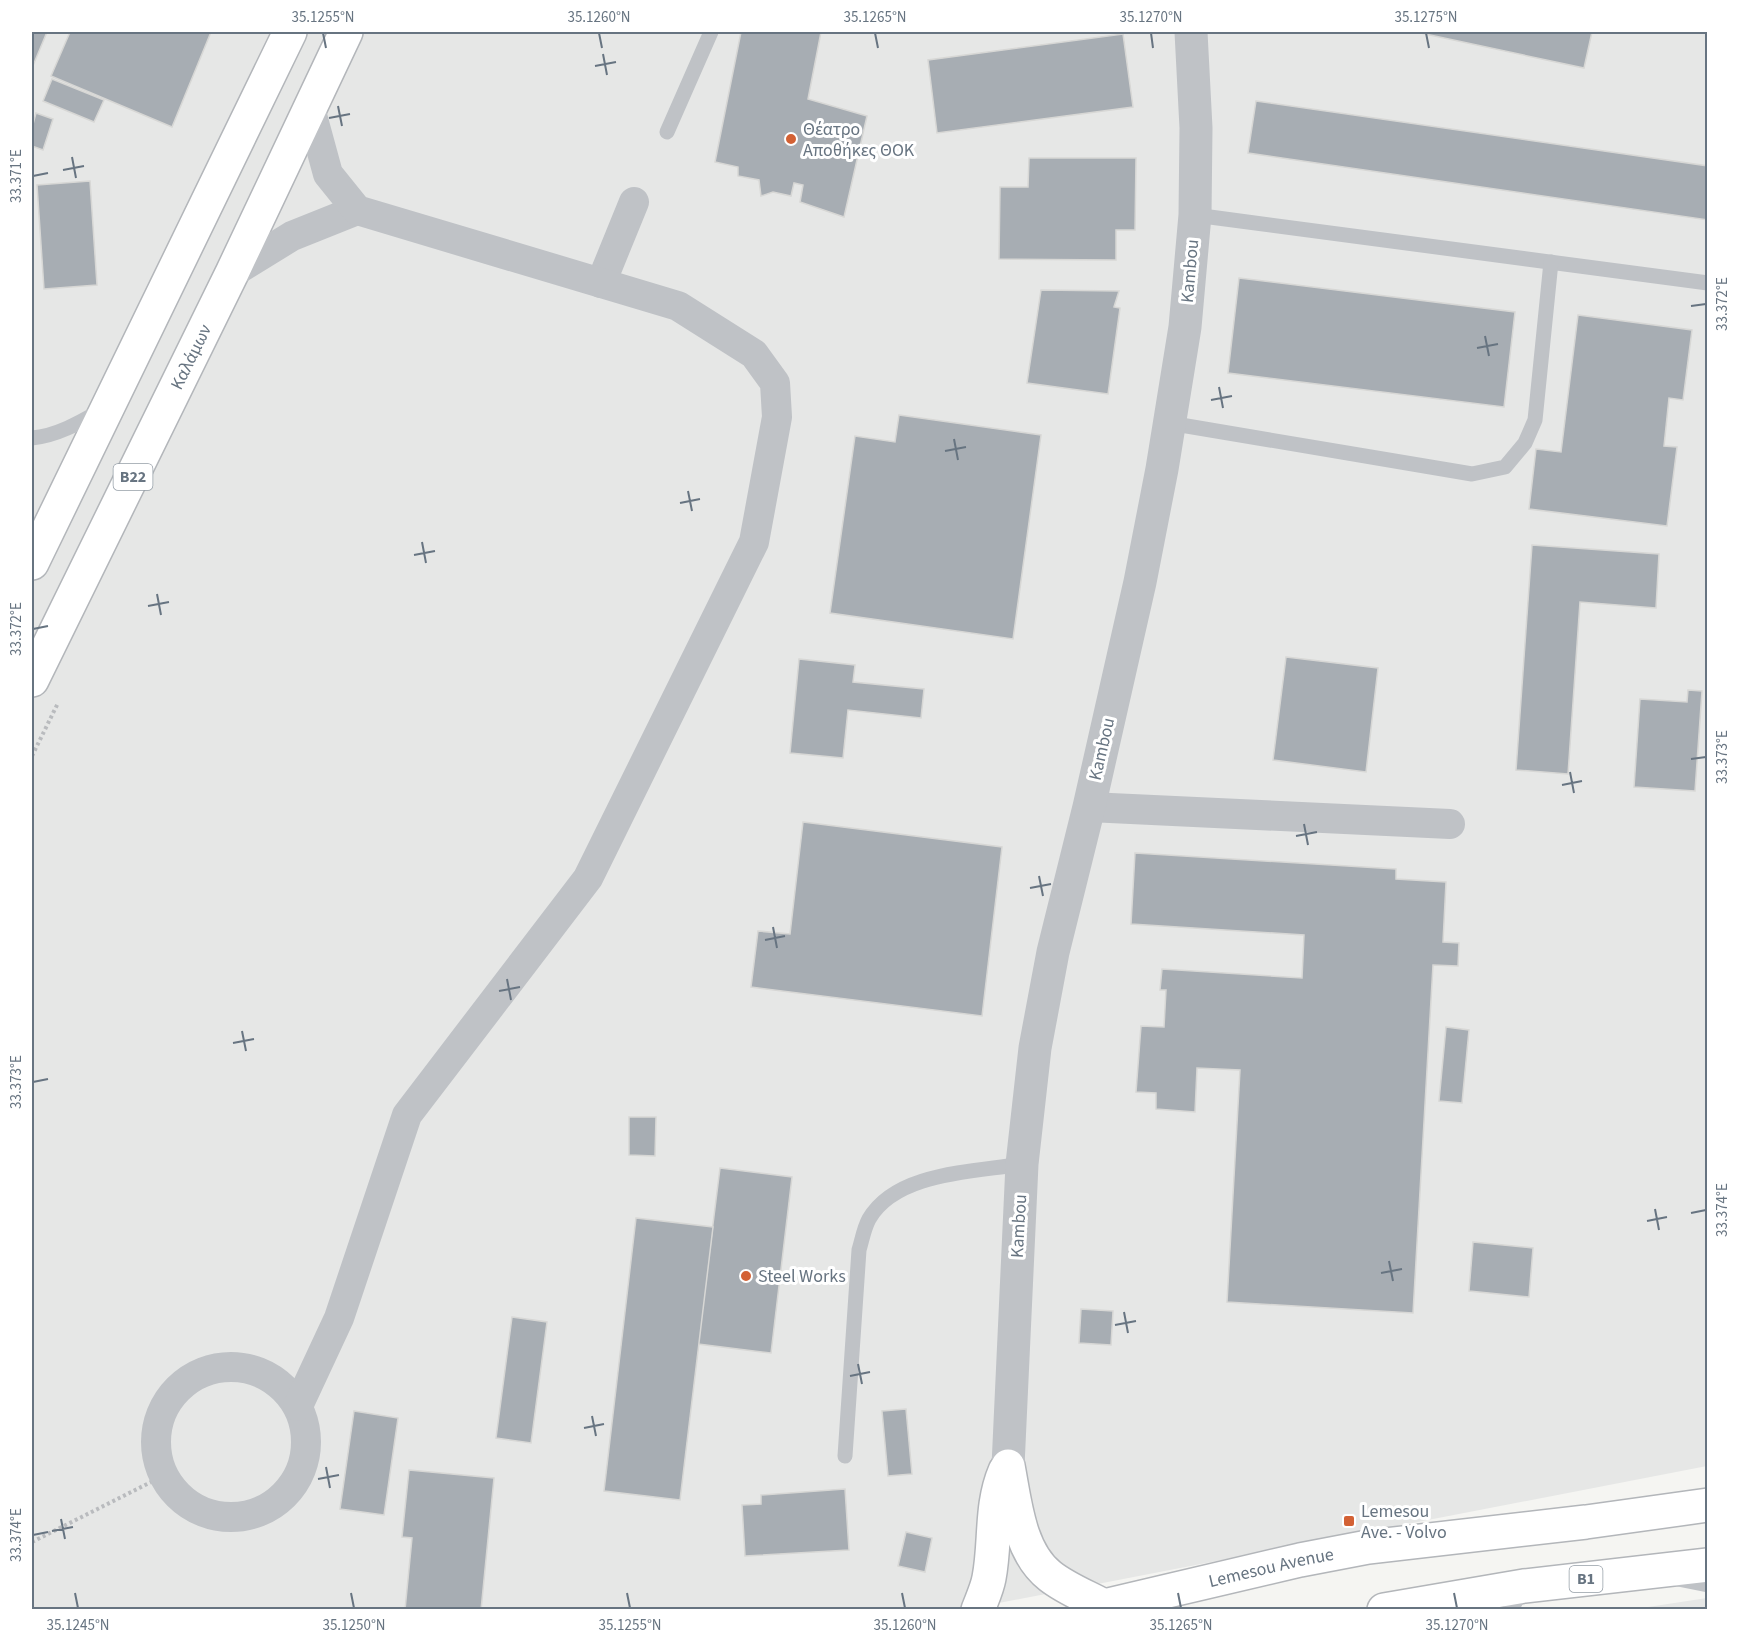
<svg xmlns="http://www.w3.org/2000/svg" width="1739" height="1641" viewBox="0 0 1739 1641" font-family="'Source Sans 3',sans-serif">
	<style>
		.built { fill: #e6e7e6 }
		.building { fill: #a7adb3; stroke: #d7d7d5; stroke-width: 1.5 }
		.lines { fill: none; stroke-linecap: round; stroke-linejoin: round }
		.primary-casing { stroke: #b3b6ba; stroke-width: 36 }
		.path { stroke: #b9bbbe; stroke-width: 4; stroke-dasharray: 3 3; stroke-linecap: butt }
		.service { stroke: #bfc2c6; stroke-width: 15 }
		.minor { stroke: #bfc2c6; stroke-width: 30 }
		.tertiary { stroke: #bfc2c6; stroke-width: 33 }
		.primary { stroke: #fff; stroke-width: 33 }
		.ticks { fill: none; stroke: #677481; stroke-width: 2 }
		.poi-dot { fill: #d36134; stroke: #fff; stroke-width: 2 }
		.labels { text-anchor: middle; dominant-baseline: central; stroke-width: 6; stroke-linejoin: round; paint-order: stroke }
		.shield { fill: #fff; stroke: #959ea7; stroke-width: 1.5 }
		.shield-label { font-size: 16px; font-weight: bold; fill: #677481 }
		.poi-label { font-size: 18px; fill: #677481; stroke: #fff; text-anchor: start }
		.street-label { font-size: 18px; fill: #677481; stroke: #fff }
		.neatline { fill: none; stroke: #677481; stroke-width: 2 }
		.ticks-label { font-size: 15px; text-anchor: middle; fill: #677481 }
	</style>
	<rect width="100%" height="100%" fill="#f5f5f2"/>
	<g class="built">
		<path d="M32 32H1707V1466L968 1609 32 1610Z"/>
		<path d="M1707 1598V1609H1635Z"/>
	</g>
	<g class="building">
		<path d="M32 32H47L32 68Z"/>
		<path d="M70 32H211L172 127 51 76Z"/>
		<path d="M741 32H821L808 99 867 116 844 217 800 202 803 185 794 183 791 196 773 192 761 196 759 180 738 176V167L715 162Z"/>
		<path d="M1416 32H1592L1584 68Z"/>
		<path d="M1123 34 1133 107 937 133 928 60Z"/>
		<path d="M52 79 104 100 94 122 43 101Z"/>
		<path d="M1256 101 1708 166V220L1248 153Z"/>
		<path d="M36 113 53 119 43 150 32 146V128Z"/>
		<path d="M1029 158H1136L1135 230H1116V260L999 259 1000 187H1028Z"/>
		<path d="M90 181 97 285 44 289 37 185Z"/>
		<path d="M1239 278 1515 312 1504 407 1228 373Z"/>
		<path d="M1041 290 1119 291 1114 307 1120 308 1108 394 1027 383Z"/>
		<path d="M1578 315 1692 330 1683 400 1669 398 1664 446 1677 447 1667 526 1529 509 1536 449 1561 452Z"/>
		<path d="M899 415 1041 435 1013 639 830 613 855 436 895 442Z"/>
		<path d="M1532 545 1659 554 1656 608 1580 602 1568 774 1516 770Z"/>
		<path d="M1286 657 1378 668 1366 772 1273 760Z"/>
		<path d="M799 659 855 665 853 682 924 689 921 718 848 710 843 758 790 753Z"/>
		<path d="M1688 690 1702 691 1695 791 1634 787 1640 699 1687 702Z"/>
		<path d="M803 822 1002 847 982 1016 751 987 758 931 790 934Z"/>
		<path d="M1135 853 1396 869V879L1446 882 1443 942 1459 943 1458 966 1433 965 1413 1313 1227 1302 1240 1070 1197 1068 1195 1112 1156 1109V1093L1136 1092 1141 1026 1164 1027 1166 990H1160L1162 969 1302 978 1304 935 1131 924Z"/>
		<path d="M1446 1027 1469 1030 1462 1103 1439 1101Z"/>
		<path d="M629 1117H656L655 1156 629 1155Z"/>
		<path d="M720 1168 792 1177 771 1353 698 1344Z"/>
		<path d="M636 1218 713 1227 680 1500 604 1491Z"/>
		<path d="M1473 1242 1533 1248 1529 1297 1469 1291Z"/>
		<path d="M1081 1309 1113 1311 1111 1345 1079 1343Z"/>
		<path d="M512 1317 547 1322 531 1443 496 1438Z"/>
		<path d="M906 1409 912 1474 888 1476 882 1411Z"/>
		<path d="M354 1411 398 1418 384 1515 340 1509Z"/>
		<path d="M409 1470 494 1478 481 1610H405L412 1538 402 1537Z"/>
		<path d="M845 1489 849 1550 745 1556 742 1505 761 1504V1495Z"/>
		<path d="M906 1532 932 1538 925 1572 898 1566Z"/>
	</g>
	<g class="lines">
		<g class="primary-casing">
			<g id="primary">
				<path d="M32 563 290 32"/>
				<path id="s1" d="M32 680 232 273 346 32"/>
				<path d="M1008 1466C1015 1502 1019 1552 1050 1576 1065 1588 1085 1596 1102 1605"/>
				<path d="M978 1610C982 1599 987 1589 989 1578 996 1542 990 1506 1005 1471"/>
				<path id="s2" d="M1087 1610 1300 1560 1368 1547 1586 1522 1708 1505"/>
				<path d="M1384 1610 1524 1586 1708 1565"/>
			</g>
		</g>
		<g class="path">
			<path d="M32 756 58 703"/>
			<path d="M32 1542 163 1476"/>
		</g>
		<g class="service">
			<path d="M667 132 711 32"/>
			<path d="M1195 215 1708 283"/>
			<path d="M1169 423 1472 474 1505 467 1525 443 1535 420 1551 262"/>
			<path d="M32 438C56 436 79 423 100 411"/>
			<path d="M845 1456 859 1250C862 1240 864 1228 869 1219 896 1172 974 1172 1022 1164"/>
			<path d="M1678 1579 1708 1585"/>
			<path d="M1511 1610 1524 1586"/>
		</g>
		<g class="minor">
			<path d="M232 273 292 236 357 210"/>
			<path d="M601 283 634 202"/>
			<path d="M1089 807 1450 824"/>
			<circle cx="231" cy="1442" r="75"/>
			<path d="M298 1406 339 1318 407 1115 588 878 754 542 777 417 775 383 754 354 678 306 357 210 328 174 310 108"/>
		</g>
		<path class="tertiary" d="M1008 1466 1022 1164 1035 1048 1053 952 1089 807 1140 582 1162 469 1185 327 1195 215 1196 128 1191 32"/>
		<use href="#primary" class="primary"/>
	</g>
	<path class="ticks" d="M323 33 326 48M599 33 602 48M875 33 878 48M1151 33 1153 48M1426 33 1429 48M603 54 607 75M595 66 616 62M338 106 342 126M329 118 350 114M72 157 76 178M63 170 84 166M33 176 48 173M1691 306 1706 304M1485 336 1489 356M1477 348 1498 344M1219 387 1223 408M1211 400 1232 396M954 439 958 460M945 451 966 447M688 491 692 511M680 503 700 499M422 542 426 563M414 555 435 551M157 594 161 615M148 606 169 602M33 629 48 626M1691 759 1706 757M1570 772 1574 793M1562 785 1582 781M1304 824 1308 845M1296 836 1317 832M1039 876 1043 896M1030 888 1051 884M773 927 777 948M765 940 785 936M507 979 511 1000M499 991 520 987M242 1031 246 1051M233 1043 254 1039M33 1082 48 1079M1655 1209 1659 1230M1691 1213 1706 1210M1647 1221 1667 1217M1389 1261 1393 1281M1381 1273 1402 1269M1124 1312 1128 1333M1115 1325 1136 1321M858 1364 862 1384M850 1376 870 1372M592 1416 596 1436M584 1428 604 1424M326 1467 330 1488M318 1479 339 1475M61 1519 65 1539M52 1531 73 1527M33 1535 48 1532M75 1593 78 1608M351 1593 354 1608M627 1593 630 1608M902 1593 905 1608M1178 1593 1181 1608M1454 1593 1457 1608"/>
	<g class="poi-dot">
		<circle cx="791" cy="139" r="6"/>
		<circle cx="746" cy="1276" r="6"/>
		<rect x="1343" y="1515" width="12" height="12" rx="3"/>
	</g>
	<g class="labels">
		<g class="shield">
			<rect x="113.5" y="464" width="39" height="26" rx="4.5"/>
			<rect x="1569.5" y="1566" width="33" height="26" rx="4.5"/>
		</g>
		<g class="shield-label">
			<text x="133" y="477">B22</text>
			<text x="1586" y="1579">B1</text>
		</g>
		<g class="poi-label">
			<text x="803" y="129">Θέατρο<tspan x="803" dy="21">Αποθήκες ΘΟΚ</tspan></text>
			<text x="758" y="1276">Steel Works</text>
			<text x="1361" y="1511">Lemesou<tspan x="1361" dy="21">Ave. - Volvo</tspan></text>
		</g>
		<g class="street-label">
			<text transform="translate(1190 271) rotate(-85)">Kambou</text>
			<text stroke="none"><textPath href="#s1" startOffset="360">Καλάμων</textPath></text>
			<text transform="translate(1102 749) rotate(-77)">Kambou</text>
			<text transform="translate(1019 1226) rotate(-87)">Kambou</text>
			<text stroke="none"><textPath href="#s2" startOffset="189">Lemesou Avenue</textPath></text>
		</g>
	</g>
	<rect width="1739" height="1641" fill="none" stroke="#ffffff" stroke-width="66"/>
	<rect x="33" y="33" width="1673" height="1575" class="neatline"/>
	<g class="ticks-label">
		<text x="323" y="22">35.1255°N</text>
		<text x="599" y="22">35.1260°N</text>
		<text x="875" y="22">35.1265°N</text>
		<text x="1151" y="22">35.1270°N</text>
		<text x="1426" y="22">35.1275°N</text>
		<text transform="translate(16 176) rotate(-90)" y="5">33.371°E</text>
		<text transform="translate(1722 304) rotate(-90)" y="5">33.372°E</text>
		<text transform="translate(16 629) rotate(-90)" y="5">33.372°E</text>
		<text transform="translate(1722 757) rotate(-90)" y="5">33.373°E</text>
		<text transform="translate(16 1082) rotate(-90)" y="5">33.373°E</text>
		<text transform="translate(1722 1210) rotate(-90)" y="5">33.374°E</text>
		<text transform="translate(16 1535) rotate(-90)" y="5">33.374°E</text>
		<text x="78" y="1630">35.1245°N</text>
		<text x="354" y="1630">35.1250°N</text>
		<text x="630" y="1630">35.1255°N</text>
		<text x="905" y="1630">35.1260°N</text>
		<text x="1181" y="1630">35.1265°N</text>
		<text x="1457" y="1630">35.1270°N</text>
	</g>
</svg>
